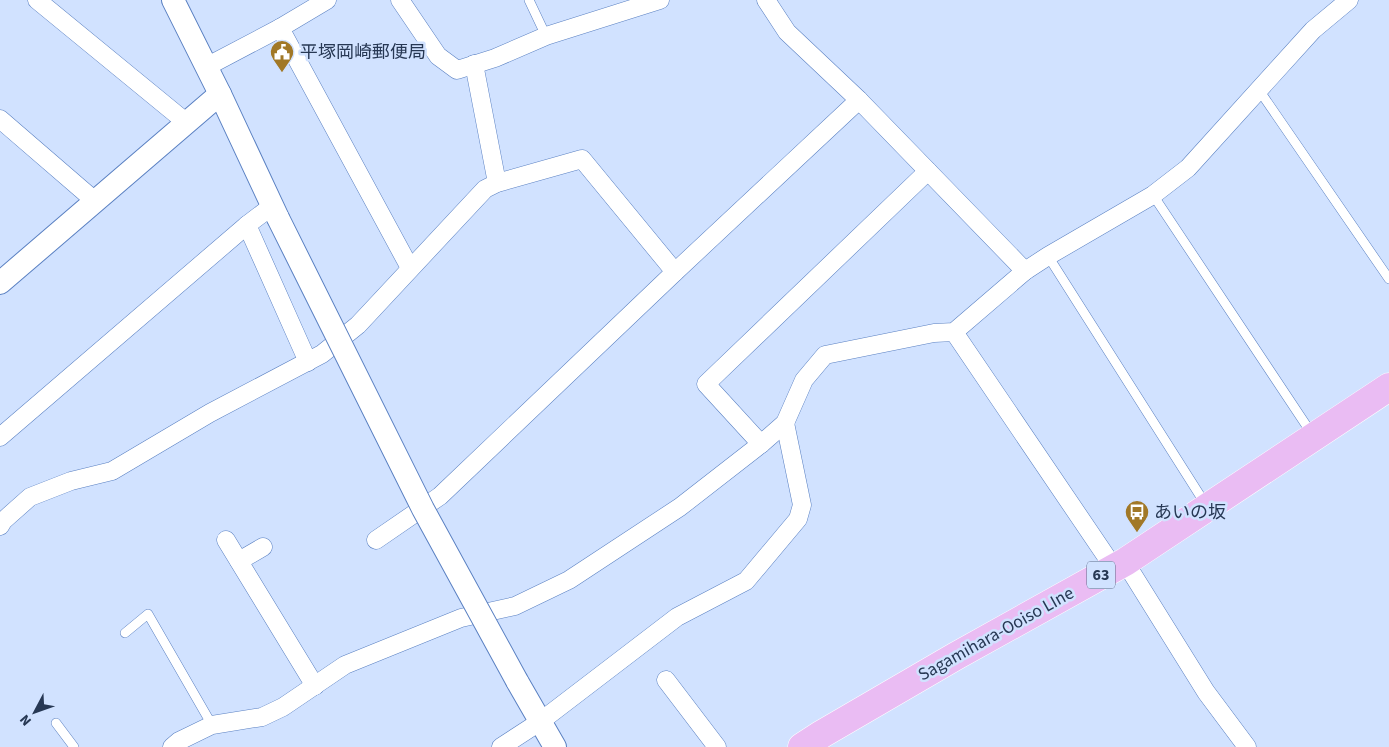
<svg xmlns="http://www.w3.org/2000/svg" width="1389" height="747" viewBox="0 0 1389 747" font-family="'Source Sans 3','Noto Sans JP',sans-serif">
	<style>
		.lines { fill: none; stroke-linecap: round; stroke-linejoin: round }
		.service-casing { stroke: #5a80c2; stroke-width: 10 }
		.minor-casing { stroke: #5a80c2; stroke-width: 19 }
		.tertiary-casing { stroke: #5a80c2; stroke-width: 24 }
		.primary-casing { stroke: #fff; stroke-width: 29 }
		.service { stroke: #fff; stroke-width: 9 }
		.minor { stroke: #fff; stroke-width: 18 }
		.tertiary { stroke: #fff; stroke-width: 22 }
		.primary { stroke: #eabcf3; stroke-width: 28 }
		.tertiary-bridge-casing { stroke: #5a80c2; stroke-width: 24; stroke-linecap: butt }
		.tertiary-bridge { stroke: #fff; stroke-width: 22 }
		.labels { text-anchor: middle; dominant-baseline: central; stroke-width: 5; stroke-linejoin: round; paint-order: stroke }
		.shield { fill: #d1e2ff; stroke: #5a6b87; stroke-width: 1 }
		.shield-label { font-size: 16px; font-weight: bold; fill: #273854 }
		.poi-label { font-size: 18px; fill: #273854; stroke: #d1e2ff; text-anchor: start }
		.street-label { font-size: 18px; fill: #273854; stroke: #d1e2ff }
	</style>
	<rect width="100%" height="100%" fill="#d1e2ff"/>
	<g class="lines">
		<g class="service-casing">
			<g id="service">
				<path d="M529 0 546 36"/>
				<path d="M1259 90 1389 279"/>
				<path d="M1153 195 1312 434"/>
				<path d="M1048 256 1206 505"/>
				<path d="M125 633 148 614 212 725"/>
				<path d="M56 723 74 747"/>
			</g>
		</g>
		<g class="minor-casing">
			<g id="minor">
				<path d="M37 0 187 123"/>
				<path d="M400 0 438 56 457 70 495 58 546 36 660 0"/>
				<path d="M766 0 787 32 859 100 1025 271"/>
				<path d="M280 28 410 268"/>
				<path d="M474 64 497 183"/>
				<path d="M206 67 280 28 327 0"/>
				<path d="M0 119 95 201"/>
				<path d="M247 225 308 362"/>
				<path d="M954 332 1114 568"/>
				<path d="M0 437 247 225 272 206"/>
				<path d="M761 444 706 384 928 171"/>
				<path d="M0 526 3 521 30 497 71 481 112 471 210 413 322 354 358 325 485 189 497 183 582 159 675 272"/>
				<path d="M226 540 315 686"/>
				<path d="M376 540 440 496 675 272 859 100"/>
				<path d="M239 561 263 547"/>
				<path d="M1125 562 1206 692 1247 747"/>
				<path d="M666 680 717 747"/>
				<path d="M172 747 179 741 212 725 262 717 283 707 345 665 461 618 515 606 569 580 680 507 761 444 785 423 804 380 825 355 934 333 954 332 1025 271 1048 256 1153 195 1188 168 1313 30 1349 0"/>
				<path d="M501 747 541 721 677 617 746 581 798 519 802 505 785 423"/>
			</g>
		</g>
		<g class="tertiary-casing">
			<g id="tertiary">
				<path d="M173 0 220 94 278 218"/>
				<path d="M0 283 220 94"/>
				<path d="M517 681 555 747"/>
			</g>
		</g>
		<g class="primary-casing">
			<path id="primary" d="M802 747 822 734 956 656 1125 562 1389 387"/>
		</g>
		<use href="#service" class="service"/>
		<use href="#minor" class="minor"/>
		<use href="#tertiary" class="tertiary"/>
		<use href="#primary" class="primary"/>
		<g class="tertiary-bridge-casing">
			<path id="tertiary-bridge" d="M278 218 423 509 517 681"/>
		</g>
		<use href="#tertiary-bridge" class="tertiary-bridge"/>
	</g>
	<defs>
		<g id="civic-pin" transform="scale(1.25)"><path d="M0 17L-7.5 6A9.5 9.5 0 1 1 7.5 6Z" fill="#a17827" stroke="#d1e2ff"/><path d="M-.6-6.5H3V-4.5H.6V-3L4-1V1h2V6H-6V1h2V-1L-.6-3ZM-1.2 2.5V6h2.4V2.5Z" fill="#fff"/></g>
		<g id="bus-pin" transform="scale(1.25)"><path d="M0 17L-7.5 6A9.5 9.5 0 1 1 7.5 6Z" fill="#a17827" stroke="#d1e2ff"/><path d="M-5-6H5V4H4V6H2V4H-2V6H-4V4H-5ZM-3.5-4V0h7V-4ZM-3.5 1.2v1.5H-2V1.2ZM2 1.2v1.5H3.5V1.2Z" fill="#fff"/></g>
	</defs>
	<g fill-rule="evenodd">
		<use href="#civic-pin" x="282" y="52"/>
		<use href="#bus-pin" x="1137" y="512"/>
	</g>
	<g class="labels">
		<rect class="shield" x="1087" y="561.5" width="28" height="27" rx="4"/>
		<g class="shield-label">
			<text x="1101" y="575">63</text>
		</g>
		<g class="poi-label">
			<text x="300" y="52">平塚岡崎郵便局</text>
			<text x="1154" y="512">あいの坂</text>
		</g>
		<g class="street-label">
			<text transform="translate(996 634) rotate(-29)">Sagamihara-Ooiso LIne</text>
		</g>
	</g>
	<g transform="translate(35 712) rotate(229)" stroke="#d1e2ff" stroke-width="4" paint-order="stroke">
	<path d="M0-4L9 19L0 12L-9 19Z" fill="#273854"/>
	<text y="-8" font-size="14" font-weight="bold" text-anchor="middle" fill="#273854">N</text>
	</g>
</svg>
